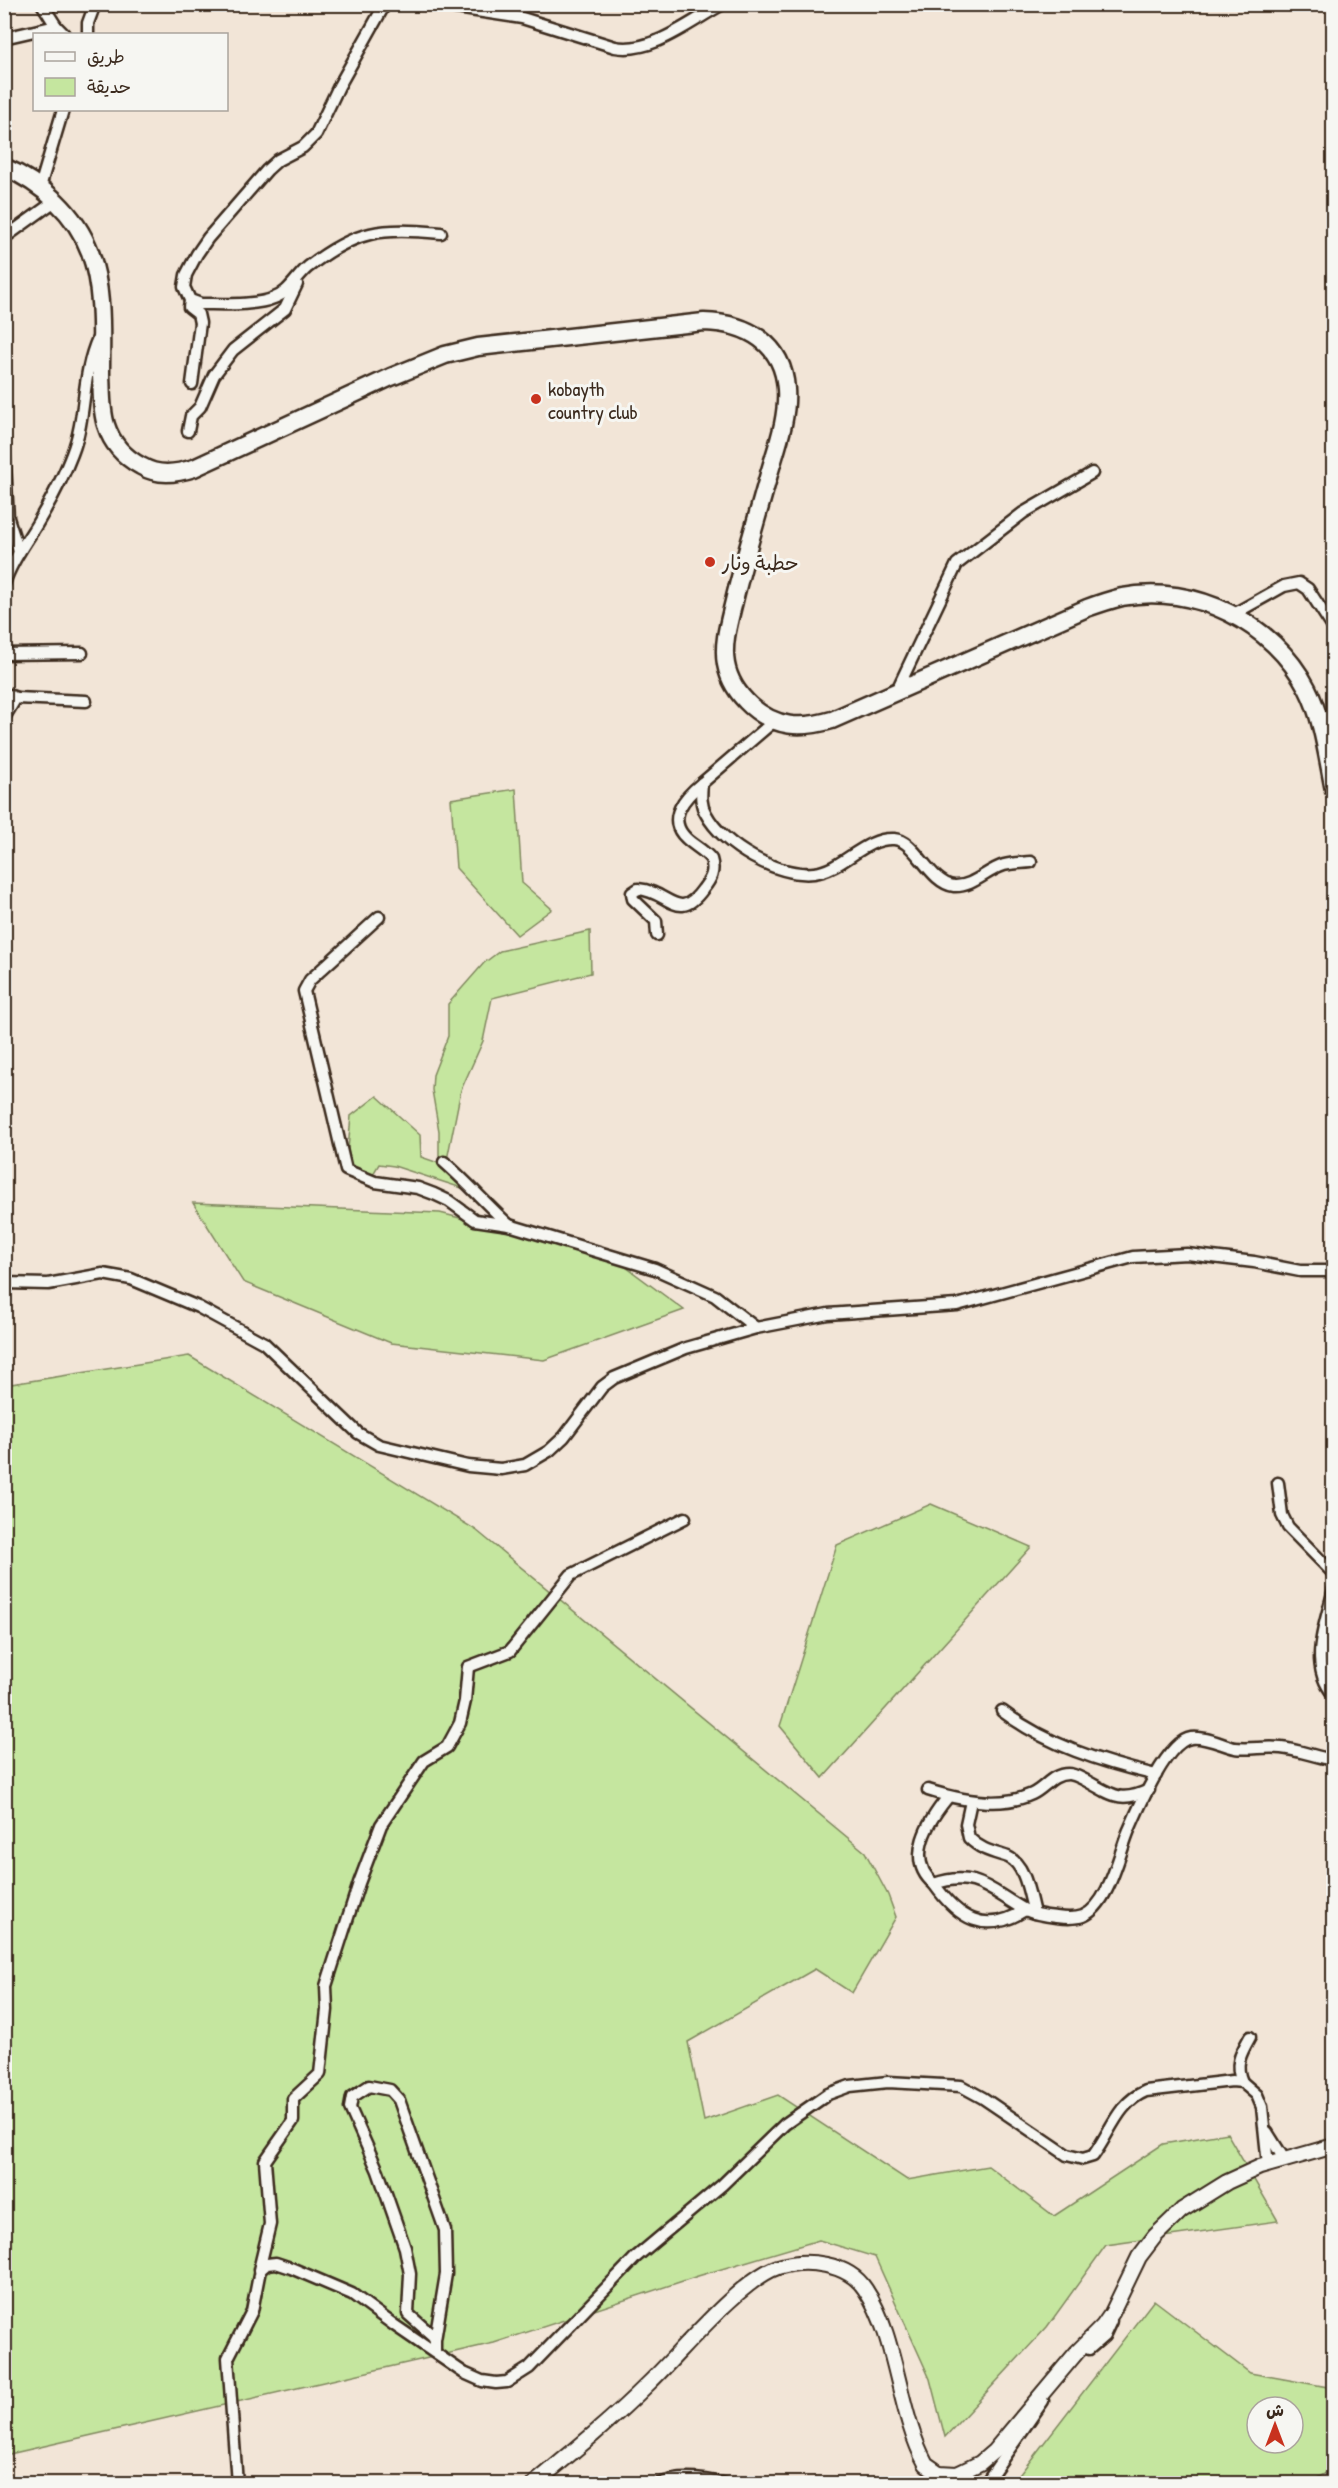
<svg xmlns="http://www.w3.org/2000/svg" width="1338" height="2488" viewBox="0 0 1338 2488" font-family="'Patrick Hand','Playpen Sans Arabic',sans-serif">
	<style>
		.green { fill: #c5e69f; stroke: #80885e; stroke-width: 1.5; fill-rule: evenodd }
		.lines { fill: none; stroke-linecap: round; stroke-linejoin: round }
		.minor-casing { stroke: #3b2a1e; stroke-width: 15 }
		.tertiary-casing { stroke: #3b2a1e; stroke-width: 18 }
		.secondary-casing { stroke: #3b2a1e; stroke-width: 21 }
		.minor { stroke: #f6f6f2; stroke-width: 10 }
		.tertiary { stroke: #f6f6f2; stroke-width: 14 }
		.secondary { stroke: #f6f6f2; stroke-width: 16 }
		.poi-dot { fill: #c8321e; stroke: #f6f6f2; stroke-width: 2 }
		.labels { text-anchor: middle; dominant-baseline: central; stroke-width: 6; stroke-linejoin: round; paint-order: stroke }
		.poi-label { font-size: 20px; fill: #3b2a1e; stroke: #f6f6f2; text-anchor: start }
	</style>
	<rect width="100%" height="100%" fill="#f2e5d7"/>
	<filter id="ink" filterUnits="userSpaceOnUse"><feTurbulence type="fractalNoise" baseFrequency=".0167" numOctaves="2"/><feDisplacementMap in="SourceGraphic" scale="12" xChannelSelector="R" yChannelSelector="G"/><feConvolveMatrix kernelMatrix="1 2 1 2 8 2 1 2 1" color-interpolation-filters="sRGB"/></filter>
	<g filter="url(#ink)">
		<g class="green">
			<path d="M516 789 522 883 552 909 517 935 456 868 451 799Z"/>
			<path d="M590 931 591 973 492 998 483 1041 461 1090 447 1160 439 1156V1131L432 1090 433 1075 448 1036V1004L484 963 500 951Z"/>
			<path d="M377 1096 420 1135 421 1157 459 1170 468 1190 394 1166 379 1164 372 1176 346 1172 351 1116Z"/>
			<path d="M193 1203 440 1213 611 1256 684 1310 544 1360 391 1343 243 1282Z"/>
			<path d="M189 1356 476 1530 865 1852 888 1895 896 1917 852 1993 815 1969 688 2042 704 2121 778 2095 907 2180 988 2166 1054 2216 1163 2144 1227 2133 1278 2221 1106 2245 1047 2327 945 2437 930 2379 875 2257 819 2240 698 2276 494 2343 5 2455V1385Z"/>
			<path d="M931 1504 1031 1547 823 1778 780 1726 837 1545Z"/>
			<path d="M1154 2300 1250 2373 1333 2388V2469L1309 2483H1013ZM1257 2407H1293V2443H1257Z"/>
		</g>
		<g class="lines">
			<g class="minor-casing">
				<g id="minor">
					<path d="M42 4 56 26"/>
					<path d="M385 4 339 86 316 134 303 147 278 160 267 170 208 238 197 254 186 275 184 287 190 300 201 304C222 304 256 306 274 298 289 293 296 277 308 267 357 229 381 228 441 233"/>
					<path d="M430 4 522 18 615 47C652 54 691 21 723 4"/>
					<path d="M88 34V23L95 4"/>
					<path d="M8 37 56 26 64 34"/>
					<path d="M40 187 63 110"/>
					<path d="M4 238 55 201"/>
					<path d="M190 301 189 307 198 314 200 323 192 384"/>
					<path d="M188 431 191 416 200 407 214 375 233 350 285 309 297 284"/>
					<path d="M4 445 8 518 19 552"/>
					<path d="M4 584C11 562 25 544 37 524 50 502 63 478 72 454 87 416 81 376 98 338"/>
					<path d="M1232 615 1284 586 1299 583 1308 589 1334 629"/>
					<path d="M4 654 82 653"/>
					<path d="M897 690 957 564 1023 513 1092 473"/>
					<path d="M4 693 16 698"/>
					<path d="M4 718 16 698 86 701"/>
					<path d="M773 722 702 783C701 794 700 804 706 814 723 846 778 877 814 873 843 870 864 837 894 839 916 840 929 883 954 886 973 887 987 870 1004 865 1012 863 1022 863 1031 862"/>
					<path d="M379 917 310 980 304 991 346 1170 375 1182 418 1188 434 1194 449 1201 475 1220 509 1225 655 1269 715 1296 756 1328"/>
					<path d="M657 935 656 921 633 899 632 893 638 889C669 891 678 924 703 889 711 879 715 872 711 859 704 850 694 846 686 838 665 818 686 796 702 783"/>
					<path d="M444 1162C467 1182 486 1204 509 1225"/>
					<path d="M4 1283 48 1284 103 1274 131 1279 198 1307 264 1343 358 1433 379 1445 468 1466 501 1469 525 1465 549 1451 564 1437 602 1387 614 1378 686 1348 756 1328 828 1314 957 1305 1133 1257 1187 1254 1254 1262 1300 1271H1334"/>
					<path d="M1278 1483 1282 1515 1288 1527 1334 1574"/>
					<path d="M1334 1589C1326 1623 1307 1665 1334 1695"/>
					<path d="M1002 1711C1047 1745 1101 1762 1156 1775"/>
					<path d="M928 1790C959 1800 1000 1809 1032 1794 1045 1788 1052 1774 1068 1774 1074 1774 1079 1777 1085 1780 1111 1794 1119 1804 1149 1790"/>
					<path d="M948 1797C929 1820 904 1859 934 1884 976 1869 992 1892 1025 1910 1034 1914 1046 1916 1056 1917 1064 1918 1074 1919 1083 1916 1109 1905 1119 1854 1129 1830 1138 1809 1167 1741 1191 1738 1205 1736 1222 1745 1235 1748 1250 1750 1265 1746 1281 1748 1299 1750 1316 1757 1334 1760"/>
					<path d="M971 1801 966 1824 969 1838C981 1850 993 1852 1008 1857 1026 1865 1029 1896 1034 1913"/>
					<path d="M934 1884C958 1918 985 1936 1025 1910"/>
					<path d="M1242 2082C1234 2064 1241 2053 1250 2037"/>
					<path d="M1267 2132 1284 2159"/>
					<path d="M259 2270 270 2224 265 2161 293 2121V2099L320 2074 327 2010 326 1986 359 1883 381 1825 424 1761 447 1747 460 1723 465 1701 468 1667 510 1651 571 1575 685 1518"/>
					<path d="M435 2340 446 2274 445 2230 399 2100 390 2090 369 2086 352 2097 350 2108 378 2171 405 2248 410 2274 408 2314 433 2336 435 2340V2351"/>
					<path d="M1089 2349 1104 2336 1111 2321"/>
					<path d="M237 2484 228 2358 252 2311 260 2270 267 2264 276 2263 291 2268 352 2294 394 2325 464 2373 482 2381 496 2383 507 2382 529 2368 636 2257 722 2185 785 2124 828 2094 850 2086 888 2082 961 2086 983 2098 1067 2155 1083 2159 1093 2156C1111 2132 1117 2103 1146 2091L1232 2081 1242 2082 1257 2095 1262 2107 1268 2165"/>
					<path d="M659 2484C679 2476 705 2479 725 2484"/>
					<path d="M985 2484 1043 2401"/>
				</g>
			</g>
			<g class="tertiary-casing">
				<path id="tertiary" d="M534 2484C574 2451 614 2418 650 2382 681 2352 740 2280 778 2267 806 2258 848 2263 865 2289 898 2338 897 2411 926 2464L939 2473 957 2474 980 2463 994 2451 1077 2352 1103 2326 1112 2313 1139 2257 1155 2236 1182 2210 1227 2182 1260 2167 1334 2146"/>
			</g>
			<g class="secondary-casing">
				<path id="secondary" d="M4 167C42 183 76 214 90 252 104 291 101 335 101 375 102 392 101 410 106 425 112 444 124 457 141 466 158 476 175 474 194 468L391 377 445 355 478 347 704 322C747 323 783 343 786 389 788 418 777 446 769 474 758 515 745 556 735 597 730 619 722 642 726 664 729 681 739 695 751 706 776 728 801 729 832 720L1087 608C1098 604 1110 600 1122 597 1195 583 1273 623 1307 688 1323 719 1327 756 1334 790"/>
			</g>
			<use href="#minor" class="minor"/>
			<use href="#tertiary" class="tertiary"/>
			<use href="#secondary" class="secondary"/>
		</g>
	</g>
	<g class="poi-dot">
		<circle cx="536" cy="399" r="6"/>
		<circle cx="710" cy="562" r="6"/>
	</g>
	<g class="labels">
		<g class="poi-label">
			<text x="548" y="388">kobayth<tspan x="548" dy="23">country club</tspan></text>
			<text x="722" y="562">حطبة ونار</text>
		</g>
	</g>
	<rect width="1338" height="2488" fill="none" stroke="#f6f6f2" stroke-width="24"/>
	<rect x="12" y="12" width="1314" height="2464" fill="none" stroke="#3b2a1e" stroke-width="2" filter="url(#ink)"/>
	<rect x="33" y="33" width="195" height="78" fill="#f6f6f2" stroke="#aba49d" stroke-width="1.5"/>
	<rect x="45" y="52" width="30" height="9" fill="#f6f6f2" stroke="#aba49d" stroke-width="1.5"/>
	<text x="87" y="63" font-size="18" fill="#3b2a1e">طريق</text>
	<rect x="45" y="78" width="30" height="18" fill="#c5e69f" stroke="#aba49d" stroke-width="1.5"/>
	<text x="87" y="93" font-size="18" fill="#3b2a1e">حديقة</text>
	<g transform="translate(1275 2425)"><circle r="28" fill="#f6f6f2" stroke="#aba49d" stroke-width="1.5"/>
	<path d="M0-4.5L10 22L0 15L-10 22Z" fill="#c8321e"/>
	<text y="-9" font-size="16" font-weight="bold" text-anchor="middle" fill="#3b2a1e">ش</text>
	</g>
</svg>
